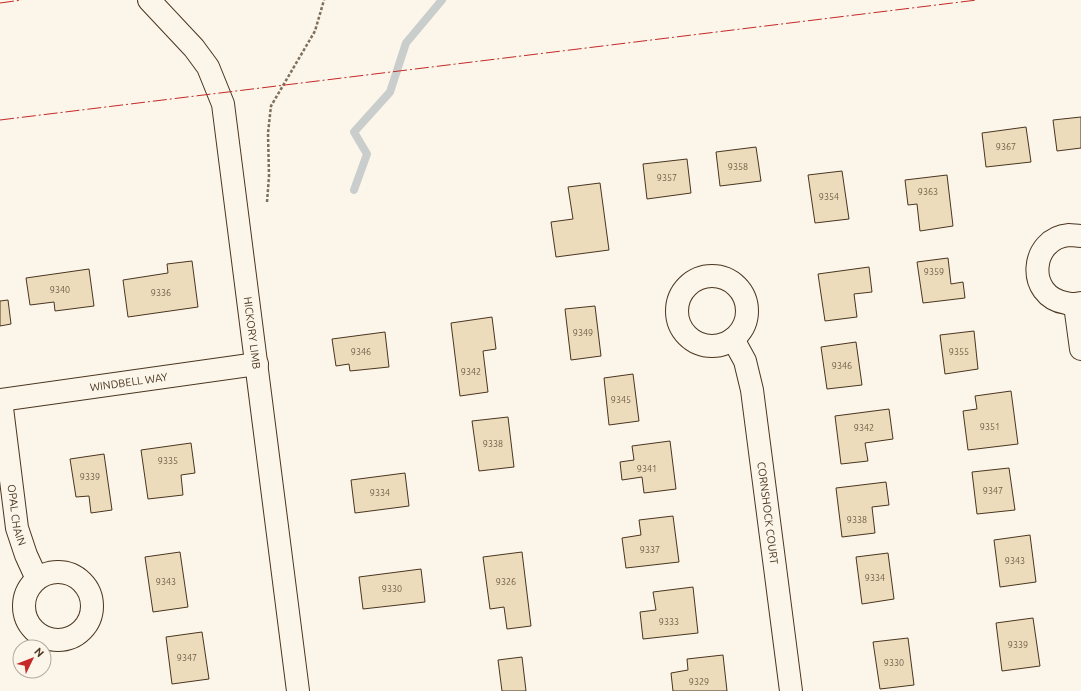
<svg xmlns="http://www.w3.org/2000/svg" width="1081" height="691" viewBox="0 0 1081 691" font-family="Ubuntu,sans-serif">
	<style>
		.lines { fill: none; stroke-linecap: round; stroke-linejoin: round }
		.stream { stroke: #c9cecd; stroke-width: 8 }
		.building { fill: #ecdcbc; stroke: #4a3520 }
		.minor-casing { stroke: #4a3520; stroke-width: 24 }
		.path { stroke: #7f6f5c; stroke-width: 2.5; stroke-dasharray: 3 2; stroke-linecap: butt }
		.minor { stroke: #fbf6e9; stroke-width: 22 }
		.power { stroke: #c62828; stroke-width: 1; stroke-dasharray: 14 3 2 3; stroke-linecap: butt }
		.labels { text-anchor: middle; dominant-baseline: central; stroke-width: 3; stroke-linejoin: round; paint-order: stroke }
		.number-label { font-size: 9px; fill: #725f47 }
		.street-label { font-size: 11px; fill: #4a3520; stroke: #fbf6e9 }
	</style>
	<rect width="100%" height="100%" fill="#fbf6e9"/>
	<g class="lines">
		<path class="stream" d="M354 190 367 154 354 132 390 92 406 43 442 0"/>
	</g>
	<g class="building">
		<path d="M1081 117V148L1057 151 1053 120Z"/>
		<path d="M1026 127 1031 162 986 167 982 133Z"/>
		<path d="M756 147 761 181 720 186 716 152Z"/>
		<path d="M687 159 691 193 647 199 643 164Z"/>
		<path d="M842 171 849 219 815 223 808 175Z"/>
		<path d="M947 175 953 226 920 231 917 204 908 205 905 180Z"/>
		<path d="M600 183 609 250 556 257 551 222 573 219 568 187Z"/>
		<path d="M948 258 951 284 963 282 965 298 923 303 917 262Z"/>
		<path d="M192 261 198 307 128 317 123 280 168 273 167 264Z"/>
		<path d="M869 267 872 292 854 294 857 317 825 321 818 274Z"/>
		<path d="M89 269 94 306 55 311 54 302 30 305 26 278Z"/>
		<path d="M8 300 11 324 0 326V301Z"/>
		<path d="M595 306 601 356 571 360 565 309Z"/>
		<path d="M492 317 496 349 483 351 488 392 460 396 451 323Z"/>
		<path d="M974 331 978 369 945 374 940 335Z"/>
		<path d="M385 332 389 367 350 371 349 364 336 366 332 339Z"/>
		<path d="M856 342 862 385 827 389 821 347Z"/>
		<path d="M633 374 639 421 609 425 604 378Z"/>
		<path d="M1011 391 1018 444 968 450 963 411 977 409 975 396Z"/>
		<path d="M889 409 893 439 865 443 868 461 841 464 835 416Z"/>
		<path d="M508 417 514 467 479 471 472 421Z"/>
		<path d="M670 441 676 489 644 493 642 477 622 480 620 462 634 460 632 446Z"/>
		<path d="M191 443 195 473 181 475 183 495 148 499 141 450Z"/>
		<path d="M104 454 112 510 91 513 89 496 76 497 70 459Z"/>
		<path d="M1009 468 1015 510 977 514 972 472Z"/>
		<path d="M405 473 409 506 355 513 351 480Z"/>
		<path d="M886 482 889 505 872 507 875 533 842 537 836 488Z"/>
		<path d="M673 516 679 562 626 568 622 538 641 535 639 520Z"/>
		<path d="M1030 535 1036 582 1000 587 994 540Z"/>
		<path d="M180 552 188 607 153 612 145 557Z"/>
		<path d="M522 552 531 626 507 629 504 607 490 609 483 557Z"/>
		<path d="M888 553 894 599 862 604 856 557Z"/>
		<path d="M421 569 425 602 363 609 359 577Z"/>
		<path d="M693 587 698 633 643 639 640 612 656 610 653 592Z"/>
		<path d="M1033 618 1040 666 1002 671 996 623Z"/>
		<path d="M202 632 209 679 172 684 166 637Z"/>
		<path d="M908 638 914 685 880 689 873 642Z"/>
		<path d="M723 655 727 691H673L671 673 688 670 687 659Z"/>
		<path d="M522 657 526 691H502L498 660Z"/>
	</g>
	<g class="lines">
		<g class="minor-casing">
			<g id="minor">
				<path id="s1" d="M149 0 194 48 208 67 223 104 298 691"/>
				<path d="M1081 236C1077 236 1072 235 1069 235 1030 238 1025 296 1066 303 1071 304 1075 305 1081 303"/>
				<circle cx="712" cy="311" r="35"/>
				<path d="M1075 305 1081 349"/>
				<path id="s2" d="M733 339 745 361 752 390 791 691"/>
				<path id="s3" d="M0 400 257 364"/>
				<path id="s4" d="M1 400 17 528 26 555 37 579"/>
				<circle cx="58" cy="606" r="34"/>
			</g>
		</g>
		<path class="path" d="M267 202 269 176 268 133 271 106 315 31 324 0"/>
		<use href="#minor" class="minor"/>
		<g class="power">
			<path d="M0 3 22 0"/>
			<path d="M0 120 977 0"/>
		</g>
	</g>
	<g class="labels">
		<g class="number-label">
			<text x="1006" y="147">9367</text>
			<text x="738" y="167">9358</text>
			<text x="667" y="178">9357</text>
			<text x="928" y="192">9363</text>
			<text x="829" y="197">9354</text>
			<text x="934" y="272">9359</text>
			<text x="60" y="290">9340</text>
			<text x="161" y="293">9336</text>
			<text x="583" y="333">9349</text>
			<text x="361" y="352">9346</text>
			<text x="959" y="352">9355</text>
			<text x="842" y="366">9346</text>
			<text x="471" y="372">9342</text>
			<text x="621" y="400">9345</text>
			<text x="990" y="427">9351</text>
			<text x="864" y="428">9342</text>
			<text x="493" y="444">9338</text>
			<text x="168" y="461">9335</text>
			<text x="647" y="469">9341</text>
			<text x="90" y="477">9339</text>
			<text x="993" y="491">9347</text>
			<text x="380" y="493">9334</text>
			<text x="857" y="520">9338</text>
			<text x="650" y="550">9337</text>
			<text x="1015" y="561">9343</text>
			<text x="875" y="578">9334</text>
			<text x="166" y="582">9343</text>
			<text x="506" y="582">9326</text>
			<text x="392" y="589">9330</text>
			<text x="669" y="622">9333</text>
			<text x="1018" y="645">9339</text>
			<text x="187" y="658">9347</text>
			<text x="894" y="663">9330</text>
			<text x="699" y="682">9329</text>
		</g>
		<g class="street-label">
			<text stroke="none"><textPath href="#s1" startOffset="360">HICKORY LIMB</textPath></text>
			<text stroke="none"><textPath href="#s3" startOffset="130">WINDBELL WAY</textPath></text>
			<text stroke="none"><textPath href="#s2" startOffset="179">CORNSHOCK COURT</textPath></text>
			<text stroke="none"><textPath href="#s4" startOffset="116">OPAL CHAIN</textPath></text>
		</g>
	</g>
	<g transform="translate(32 659) rotate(47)"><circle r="19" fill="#fbf6e9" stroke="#b4a999"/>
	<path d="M0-3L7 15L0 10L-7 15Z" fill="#c62828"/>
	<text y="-6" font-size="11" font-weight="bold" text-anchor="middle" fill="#4a3520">N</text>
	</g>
</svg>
